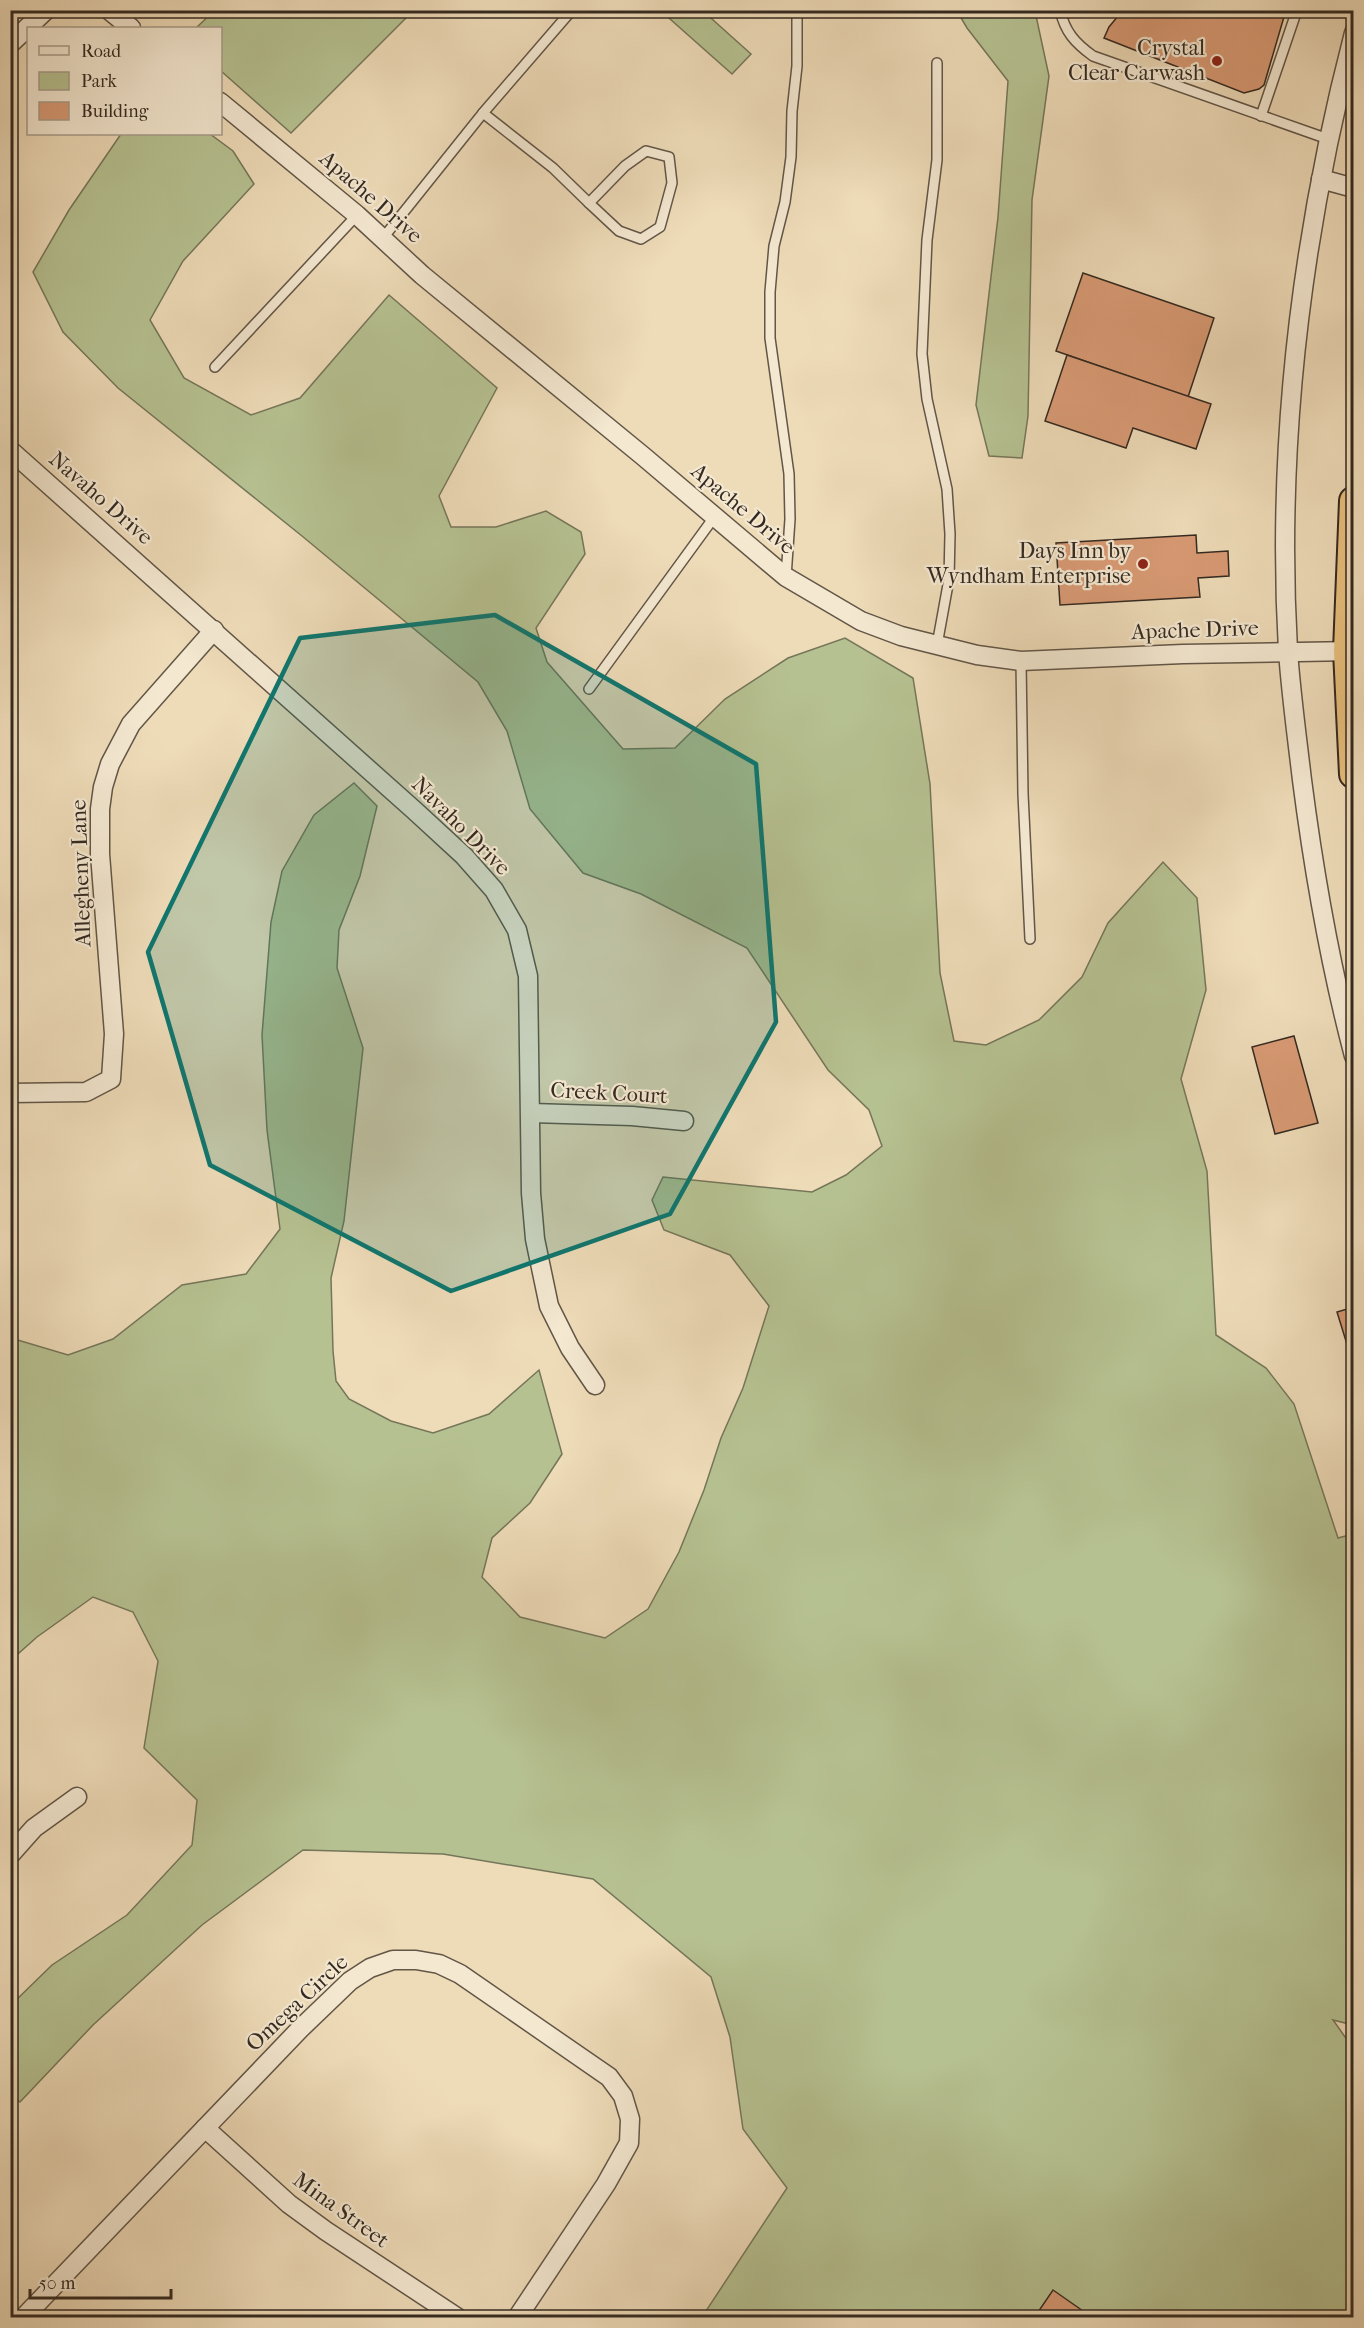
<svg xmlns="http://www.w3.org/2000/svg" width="1364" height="2328" viewBox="0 0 1364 2328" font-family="'IM FELL French Canon',serif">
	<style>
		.green { fill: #b6c191; stroke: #757659; stroke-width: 1.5 }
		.building { fill: #d89a74; stroke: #342a21; stroke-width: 1.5 }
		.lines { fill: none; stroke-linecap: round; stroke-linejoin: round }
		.service-casing { stroke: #625647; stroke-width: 12 }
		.minor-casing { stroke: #625647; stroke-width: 21 }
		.trunk-casing { stroke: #342a21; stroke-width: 32 }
		.service { stroke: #f4e8d1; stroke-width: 9 }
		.minor { stroke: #f4e8d1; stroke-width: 18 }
		.trunk { stroke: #e7be7c; stroke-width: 28 }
		.marked { fill: #0f766e; fill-opacity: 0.2; stroke: #0f766e; stroke-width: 4.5; stroke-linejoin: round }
		.poi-dot { fill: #8f2418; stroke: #f4e8d1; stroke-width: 2 }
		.labels { text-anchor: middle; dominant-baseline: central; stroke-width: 4.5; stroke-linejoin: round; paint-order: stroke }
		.poi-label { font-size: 22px; fill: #342a21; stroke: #f4e8d1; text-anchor: end }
		.street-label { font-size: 22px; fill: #342a21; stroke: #f4e8d1 }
	</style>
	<rect width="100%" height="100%" fill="#eedbb8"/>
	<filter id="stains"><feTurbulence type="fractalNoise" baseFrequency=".00333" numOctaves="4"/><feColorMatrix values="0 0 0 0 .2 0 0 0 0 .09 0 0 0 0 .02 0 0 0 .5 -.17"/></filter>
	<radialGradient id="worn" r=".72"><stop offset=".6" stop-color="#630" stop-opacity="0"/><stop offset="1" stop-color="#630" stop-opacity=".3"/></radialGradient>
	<g class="green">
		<path d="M215 10H413V11L291 133 221 71 220 28H196Z"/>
		<path d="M661 11H703L751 54 732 74Z"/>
		<path d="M957 11H1035L1049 76 1032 200 1028 416 1022 458 989 456 976 405 998 217 1008 81 967 28Z"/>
		<path d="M121 134H210L233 151 254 184 183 261 150 320 184 378 251 415 300 398 389 295 497 388 439 496 451 527H496L546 511 581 532 585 554 536 628 547 662 623 749 675 748 725 699 788 658 845 638 913 678 930 784 940 973 954 1041 986 1045 1039 1020 1082 977 1108 923 1163 862 1197 898 1206 990 1181 1079 1207 1171 1216 1335 1266 1368 1294 1404 1338 1538 1353 1534V2025L1333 2020 1353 2048V2317H702L787 2188 743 2129 730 2037 711 1977 593 1879 443 1854 303 1850 202 1925 93 2025 20 2102 11 2094V2005L52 1965 127 1915 192 1845 197 1800 144 1748 158 1661 133 1612 93 1597 37 1637 11 1660V1338L68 1355 113 1339 182 1285 246 1274 280 1229 267 1130 262 1035 271 922 282 871 314 815 354 783 377 806 360 876 339 930 337 968 363 1048 344 1221 331 1278 333 1351 336 1381 349 1399 391 1421 433 1433 489 1414 539 1370 562 1454 530 1503 492 1538 482 1577 520 1617 605 1638 648 1609 679 1552 704 1490 721 1438 743 1388 769 1306 730 1255 664 1230 652 1200 663 1177 812 1192 846 1175 882 1146 869 1110 828 1070 747 948 641 894 583 873 530 809 507 731 478 682 302 536 118 388 63 332 33 272 69 210Z"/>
	</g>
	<g class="building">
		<path d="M1123 10H1286L1264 85 1259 89 1244 93 1104 38 1109 27Z"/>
		<path d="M1083 273 1214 318 1188 397 1056 351Z"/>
		<path d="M1067 355 1211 404 1196 449 1133 428 1126 448 1045 421Z"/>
		<path d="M1196 535 1197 553 1228 551 1229 576 1198 578 1200 597 1060 605 1056 543Z"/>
		<path d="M1294 1036 1318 1123 1275 1134 1252 1047Z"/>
		<path d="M1354 1307V1367L1337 1312Z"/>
		<path d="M1053 2290 1093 2318H1034Z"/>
	</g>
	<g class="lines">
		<g class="service-casing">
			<g id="service">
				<path d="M1060 10C1065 32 1075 43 1093 56L1328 139"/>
				<path d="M937 63V160L927 240 922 354 927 399 947 489 950 534 949 579 937 645"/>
				<path d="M483 113 553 168 589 203"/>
				<path d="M1261 116 1297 10"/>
				<path d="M646 151 669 157 672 183 660 227 641 239 619 231 589 203 625 166Z"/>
				<path d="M383 238 483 113 572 10"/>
				<path d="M215 367 357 215"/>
				<path d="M786 577 790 519 789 474 770 338V292L774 246 785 202 791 157 792 111 797 66V10"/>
				<path d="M1021 661 1023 794 1030 939"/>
				<path d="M589 689 715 516"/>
			</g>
		</g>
		<g class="minor-casing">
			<g id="minor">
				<path d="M109 10 131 28"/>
				<path d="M1354 33C1302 233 1276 444 1288 651 1291 694 1297 737 1302 780 1314 873 1330 965 1354 1056"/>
				<path d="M10 44 46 10"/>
				<path d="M220 102 357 215 422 275 643 456 786 577 861 621 901 636 977 655 1021 661 1183 654 1354 651"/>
				<path d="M1321 179 1354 188"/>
				<path d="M10 450 414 810 464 856 494 890 517 930 528 976 531 1193 535 1239 549 1306 570 1348 595 1385"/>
				<path d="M10 1093 86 1092 111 1079 114 1034 100 854V809L103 787 110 764 131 724 214 630"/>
				<path d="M531 1113 632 1116 684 1121"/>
				<path d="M10 1855 34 1828 77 1797"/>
				<path d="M205 2128 289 2204 326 2231 458 2318"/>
				<path d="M23 2318 300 2029 350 1981 370 1968 393 1960H416L439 1964 460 1974 609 2077 623 2096 630 2119 629 2143 606 2184 517 2318"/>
			</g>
		</g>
		<g class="trunk-casing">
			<path id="trunk" d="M1354 501 1348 651 1354 774"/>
		</g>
		<use href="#service" class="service"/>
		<use href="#minor" class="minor"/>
		<use href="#trunk" class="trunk"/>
	</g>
	<path class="marked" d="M495 615 756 764 776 1022 670 1214 451 1291 210 1165 148 952 300 638Z"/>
	<g class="poi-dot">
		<circle cx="1217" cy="61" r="6"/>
		<circle cx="1143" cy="564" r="6"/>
	</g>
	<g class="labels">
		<g class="poi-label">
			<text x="1205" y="48">Crystal<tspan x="1205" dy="25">Clear Carwash</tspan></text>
			<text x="1131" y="551">Days Inn by<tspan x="1131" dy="25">Wyndham Enterprise</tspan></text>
		</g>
		<g class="street-label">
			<text transform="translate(371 197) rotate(41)">Apache Drive</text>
			<text transform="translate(101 498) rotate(41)">Navaho Drive</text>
			<text transform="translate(743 509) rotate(40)">Apache Drive</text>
			<text transform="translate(1195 630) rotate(-2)">Apache Drive</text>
			<text transform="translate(461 826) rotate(45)">Navaho Drive</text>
			<text transform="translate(81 873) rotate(-92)">Allegheny Lane</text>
			<text transform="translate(609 1093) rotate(3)">Creek Court</text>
			<text transform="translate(297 2003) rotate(-43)">Omega Circle</text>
			<text transform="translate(341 2210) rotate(36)">Mina Street</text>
		</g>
	</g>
	<rect width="1364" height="2328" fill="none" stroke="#eedbb8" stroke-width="36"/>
	<rect x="12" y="12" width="1340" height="2304" fill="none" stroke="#342a21" stroke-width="3"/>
	<rect x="18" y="18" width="1328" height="2292" fill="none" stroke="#342a21" stroke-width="1.5"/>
	<rect x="27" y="27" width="195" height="108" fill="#f4e8d1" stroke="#a79c8b" stroke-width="1.5"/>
	<rect x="39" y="46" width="30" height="9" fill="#f4e8d1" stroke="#a79c8b" stroke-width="1.5"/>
	<text x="81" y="57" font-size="18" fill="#342a21">Road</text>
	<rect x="39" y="72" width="30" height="18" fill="#b6c191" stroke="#a79c8b" stroke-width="1.5"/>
	<text x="81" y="87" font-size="18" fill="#342a21">Park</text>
	<rect x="39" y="102" width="30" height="18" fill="#d89a74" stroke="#a79c8b" stroke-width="1.5"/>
	<text x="81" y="117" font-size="18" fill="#342a21">Building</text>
	<path d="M30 2289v9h141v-9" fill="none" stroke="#342a21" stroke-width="3"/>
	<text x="39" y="2289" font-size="18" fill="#342a21" stroke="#f4e8d1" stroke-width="4.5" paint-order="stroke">50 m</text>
	<rect width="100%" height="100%" filter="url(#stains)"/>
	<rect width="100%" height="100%" fill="url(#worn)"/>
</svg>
